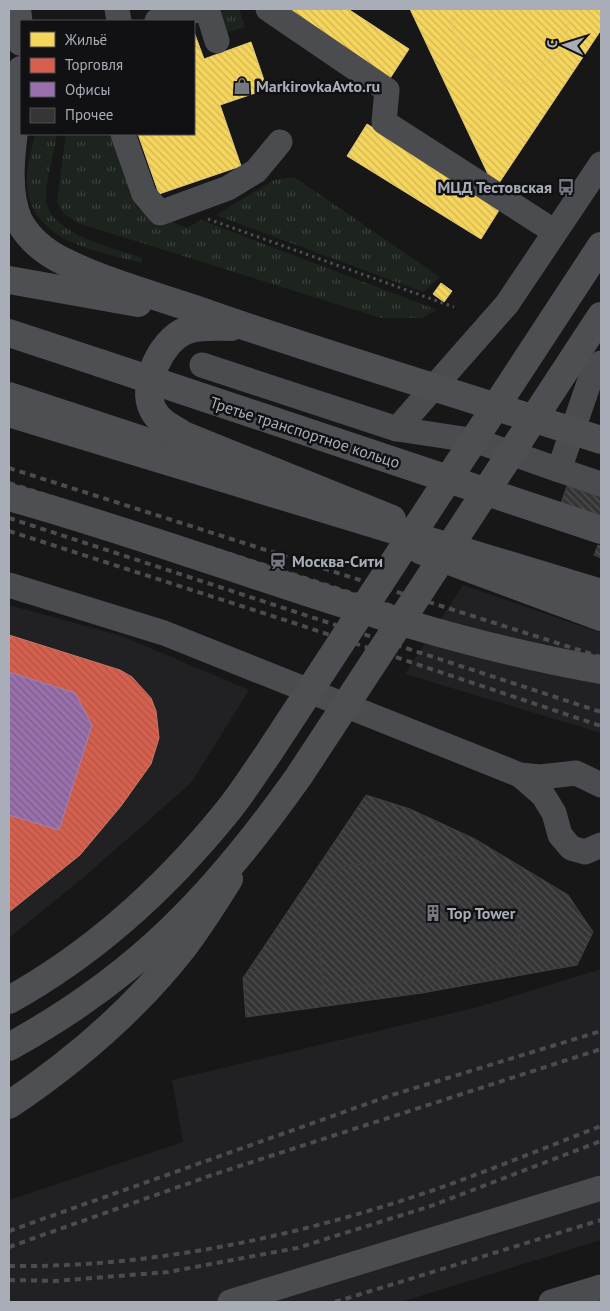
<svg xmlns="http://www.w3.org/2000/svg" width="610" height="1311" viewBox="0 0 610 1311" font-family="'PT Sans',sans-serif">
	<style>
		.built { fill: #212123 }
		.grass { fill: url(#grass-tufts) }
		.homes { fill: url(#homes-back-hatch); stroke: #dfc978 }
		.shops { fill: url(#shops-back-hatch); stroke: #c8776d }
		.offices { fill: url(#offices-back-hatch); stroke: #9e82af }
		.building { fill: url(#building-back-hatch); stroke: #3f4043 }
		.lines { fill: none; stroke-linecap: round; stroke-linejoin: round }
		.path { stroke: #4d4e52; stroke-width: 3; stroke-dasharray: 2.5 4; stroke-linecap: butt }
		.minor { stroke: #4b4c50; stroke-width: 25 }
		.major { stroke: #4d4f52; stroke-width: 28 }
		.rail { stroke: #4b4c4f; stroke-width: 4; stroke-dasharray: 6 5; stroke-linecap: butt }
		.major-bridge { stroke: #4d4f52; stroke-width: 28 }
		.labels { text-anchor: middle; dominant-baseline: central; stroke-width: 5; stroke-linejoin: round; paint-order: stroke }
		.poi-label { font-size: 16px; font-weight: bold; fill: #a8adb8; stroke: #111113; text-anchor: start }
		.street-label { font-size: 16px; fill: #a8adb8; stroke: #111113 }
	</style>
	<defs>
		<pattern id="grass-tufts" width="24" height="20" patternUnits="userSpaceOnUse" patternTransform="scale(1.25)"><rect width="24" height="20" fill="#1d241e"/><path d="M3 7l-1-3M5 7V3M7 7l1-3M15 17l-1-3M17 17v-4M19 17l1-3" fill="none" stroke="#3b413d"/></pattern>
		<pattern id="homes-back-hatch" width="6" height="6" patternUnits="userSpaceOnUse" patternTransform="scale(1.25)"><rect width="6" height="6" fill="#f6d55c"/><path d="M-1 5l2 2M0 0l6 6M5-1l2 2" fill="none" stroke="#cfb555"/></pattern>
		<pattern id="shops-back-hatch" width="6" height="6" patternUnits="userSpaceOnUse" patternTransform="scale(1.25)"><rect width="6" height="6" fill="#d6604d"/><path d="M-1 5l2 2M0 0l6 6M5-1l2 2" fill="none" stroke="#ad5548"/></pattern>
		<pattern id="offices-back-hatch" width="6" height="6" patternUnits="userSpaceOnUse" patternTransform="scale(1.25)"><rect width="6" height="6" fill="#9970ab"/><path d="M-1 5l2 2M0 0l6 6M5-1l2 2" fill="none" stroke="#7a5e88"/></pattern>
		<pattern id="building-back-hatch" width="6" height="6" patternUnits="userSpaceOnUse" patternTransform="scale(1.25)"><rect width="6" height="6" fill="#353536"/><path d="M-1 5l2 2M0 0l6 6M5-1l2 2" fill="none" stroke="#4f5051"/></pattern>
	</defs>
	<rect width="100%" height="100%" fill="#171717"/>
	<g class="built">
		<path d="M463 585 601 633V733L405 674Z"/>
		<path d="M9 605 122 636 249 690 191 783 84 877 9 938Z"/>
		<path d="M601 969V1240L401 1302H9V1200L183 1142 172 1080 478 1007Z"/>
	</g>
	<g class="grass">
		<path d="M228 9H239L245 27 225 33 218 12Z"/>
		<path d="M35 134H57C54 155 46 177 46 198 47 234 115 248 142 258V263C97 251 30 242 27 183 26 167 32 149 35 134Z"/>
		<path d="M66 134H110L137 208 187 228 201 220 437 310 421 318H381L78 223 63 213 57 201Z"/>
		<path d="M294 177 440 277 423 292 216 215 274 180Z"/>
	</g>
	<g class="homes">
		<path d="M274 9H348L409 49 387 83Z"/>
		<path d="M410 9H601V30L495 189Z"/>
		<path d="M445 9H561L568 21 567 41 558 54 543 62 540 72 533 79 521 84 507 83 495 75 490 66 467 53 454 33 451 16Z"/>
		<path d="M194 32 204 59 251 42 267 89 220 105 241 166 159 194 138 134H194Z"/>
		<path d="M367 124 501 207 481 239 347 156Z"/>
		<path d="M441 283 452 291 444 302 433 294Z"/>
	</g>
	<path class="shops" d="M9 635 120 670 132 677 151 698 156 711 159 738 151 764 121 806 80 855 9 912Z"/>
	<path class="offices" d="M9 672 75 693 92 725 59 830 9 815Z"/>
	<g class="building">
		<path d="M567 486 601 497V528L553 526Z"/>
		<path d="M598 545 601 546V558L594 555Z"/>
		<path d="M366 795 410 809 475 839 568 895 593 932 577 965 422 993 246 1017 243 978Z"/>
		<path d="M452 854 487 860 499 866 514 881 520 904 521 923 518 946 511 960 497 967 324 992 316 907 319 892 332 873 346 866Z"/>
	</g>
	<g class="lines">
		<path class="path" d="M208 219 454 307"/>
		<g class="minor">
			<path d="M117 9 119 21"/>
			<path d="M268 9 387 90 384 122 555 232"/>
			<path d="M185 12 207 9 217 41"/>
			<path d="M157 21 185 12 186 9"/>
			<path d="M123 134 144 194 160 213 228 188 256 171 280 142"/>
			<path d="M601 363 590 380 559 470 601 484"/>
			<path d="M202 365 397 429 477 441 559 470"/>
			<path d="M397 429 507 304 601 164"/>
			<path d="M9 585 164 633 520 775 540 777 576 773 601 785"/>
			<path d="M520 775 543 795 554 813 560 835 571 848 585 852 601 845"/>
			<path d="M230 1302 601 1188"/>
			<path d="M551 1302 601 1287"/>
		</g>
		<g class="major">
			<path d="M17 9 21 42"/>
			<path d="M21 70C19 114 0 181 19 221 29 239 46 253 65 262 110 284 161 297 209 314 338 359 470 398 601 440"/>
			<path d="M9 280 138 303"/>
			<path d="M9 333 100 363"/>
			<path d="M9 396 188 455"/>
			<path d="M166 428 392 519"/>
			<path d="M179 432C168 426 159 421 153 410 140 386 161 341 185 331 199 325 217 327 231 327"/>
			<path d="M420 550 601 617"/>
			<path d="M9 1105C73 1062 134 1010 182 949 199 927 214 903 229 879"/>
		</g>
		<g class="rail">
			<path d="M9 468 601 657"/>
			<path d="M9 483 601 673"/>
			<path d="M9 518 601 712"/>
			<path d="M9 531 294 623 601 726"/>
			<path d="M9 1231 389 1096 601 1031"/>
			<path d="M9 1247 215 1174 601 1049"/>
			<path d="M9 1266C150 1268 295 1237 428 1192 486 1172 544 1148 601 1126"/>
			<path d="M9 1280 55 1281 168 1272 297 1248 431 1206 601 1141"/>
			<path d="M335 1302 601 1220"/>
		</g>
		<g class="major-bridge">
			<path d="M100 363 601 530"/>
			<path d="M9 413 601 593"/>
			<path d="M9 497C207 552 397 635 601 670"/>
			<path d="M9 1000C92 954 166 887 226 813 241 795 254 774 268 754L601 246"/>
			<path d="M9 1047C138 976 215 895 299 776L601 316"/>
		</g>
	</g>
	<defs>
		<g id="shop-bare" transform="scale(1.35)"><path d="M-5-2.5h2.3a2.7 3.5 0 0 1 5.4 0H5L5.5 6h-11ZM-1.5-2.5h3a1.5 2.3 0 0 0-3 0Z" fill="#757880" stroke="#111113" stroke-width="2.5" paint-order="stroke"/></g>
		<g id="bus-bare" transform="scale(1.35)"><path d="M-5-6H5V4H4V6H2V4H-2V6H-4V4H-5ZM-3.5-4V0h7V-4ZM-3.5 1.2v1.5H-2V1.2ZM2 1.2v1.5H3.5V1.2Z" fill="#757880" stroke="#111113" stroke-width="2.5" paint-order="stroke"/></g>
		<g id="station-bare" transform="scale(1.35)"><path d="M-3-6H3Q5-6 5-4V2Q5 4 3 4L4.5 6H3L1.5 4h-3L-3 6H-4.5L-3 4Q-5 4-5 2V-4Q-5-6-3-6ZM-3.5-4v3h7v-3ZM-3.5 1v1.5H-2V1ZM2 1v1.5H3.5V1Z" fill="#757880" stroke="#111113" stroke-width="2.5" paint-order="stroke"/></g>
		<g id="building-bare" transform="scale(1.35)"><path d="M-4-6H4V6H1V3H-1V6H-4ZM-2.5-4.3h1.7v1.8h-1.7ZM.8-4.3h1.7v1.8H.8ZM-2.5-1h1.7V.8h-1.7ZM.8-1h1.7V.8H.8Z" fill="#757880" stroke="#111113" stroke-width="2.5" paint-order="stroke"/></g>
	</defs>
	<g fill-rule="evenodd">
		<use href="#shop-bare" x="242" y="86"/>
		<use href="#bus-bare" x="566" y="187"/>
		<use href="#station-bare" x="278" y="561"/>
		<use href="#building-bare" x="433" y="913"/>
	</g>
	<g class="labels">
		<g class="poi-label">
			<text x="256" y="86">MarkirovkaAvto.ru</text>
			<text x="552" y="187" text-anchor="end">МЦД Тестовская</text>
			<text x="292" y="561">Москва-Сити</text>
			<text x="447" y="913">Top Tower</text>
		</g>
		<g class="street-label">
			<text transform="translate(305 432) rotate(18)">Третье транспортное кольцо</text>
		</g>
	</g>
	<rect width="610" height="1311" fill="none" stroke="#a8adb8" stroke-width="20"/>
	<rect x="20" y="20" width="175" height="115" fill="#111113" stroke="#4d4f55"/>
	<rect x="30" y="32" width="25" height="15" fill="#f6d55c" stroke="#4d4f55"/>
	<text x="65" y="45" font-size="15" fill="#a8adb8">Жильё</text>
	<rect x="30" y="58" width="25" height="15" fill="#d6604d" stroke="#4d4f55"/>
	<text x="65" y="70" font-size="15" fill="#a8adb8">Торговля</text>
	<rect x="30" y="82" width="25" height="15" fill="#9970ab" stroke="#4d4f55"/>
	<text x="65" y="95" font-size="15" fill="#a8adb8">Офисы</text>
	<rect x="30" y="108" width="25" height="15" fill="#353536" stroke="#4d4f55"/>
	<text x="65" y="120" font-size="15" fill="#a8adb8">Прочее</text>
	<g transform="translate(565 45) rotate(274)" stroke="#111113" stroke-width="4" paint-order="stroke">
	<path d="M0-4L9 19L0 12L-9 19Z" fill="#a8adb8"/>
	<text y="-8" font-size="14" font-weight="bold" text-anchor="middle" fill="#a8adb8">С</text>
	</g>
</svg>
